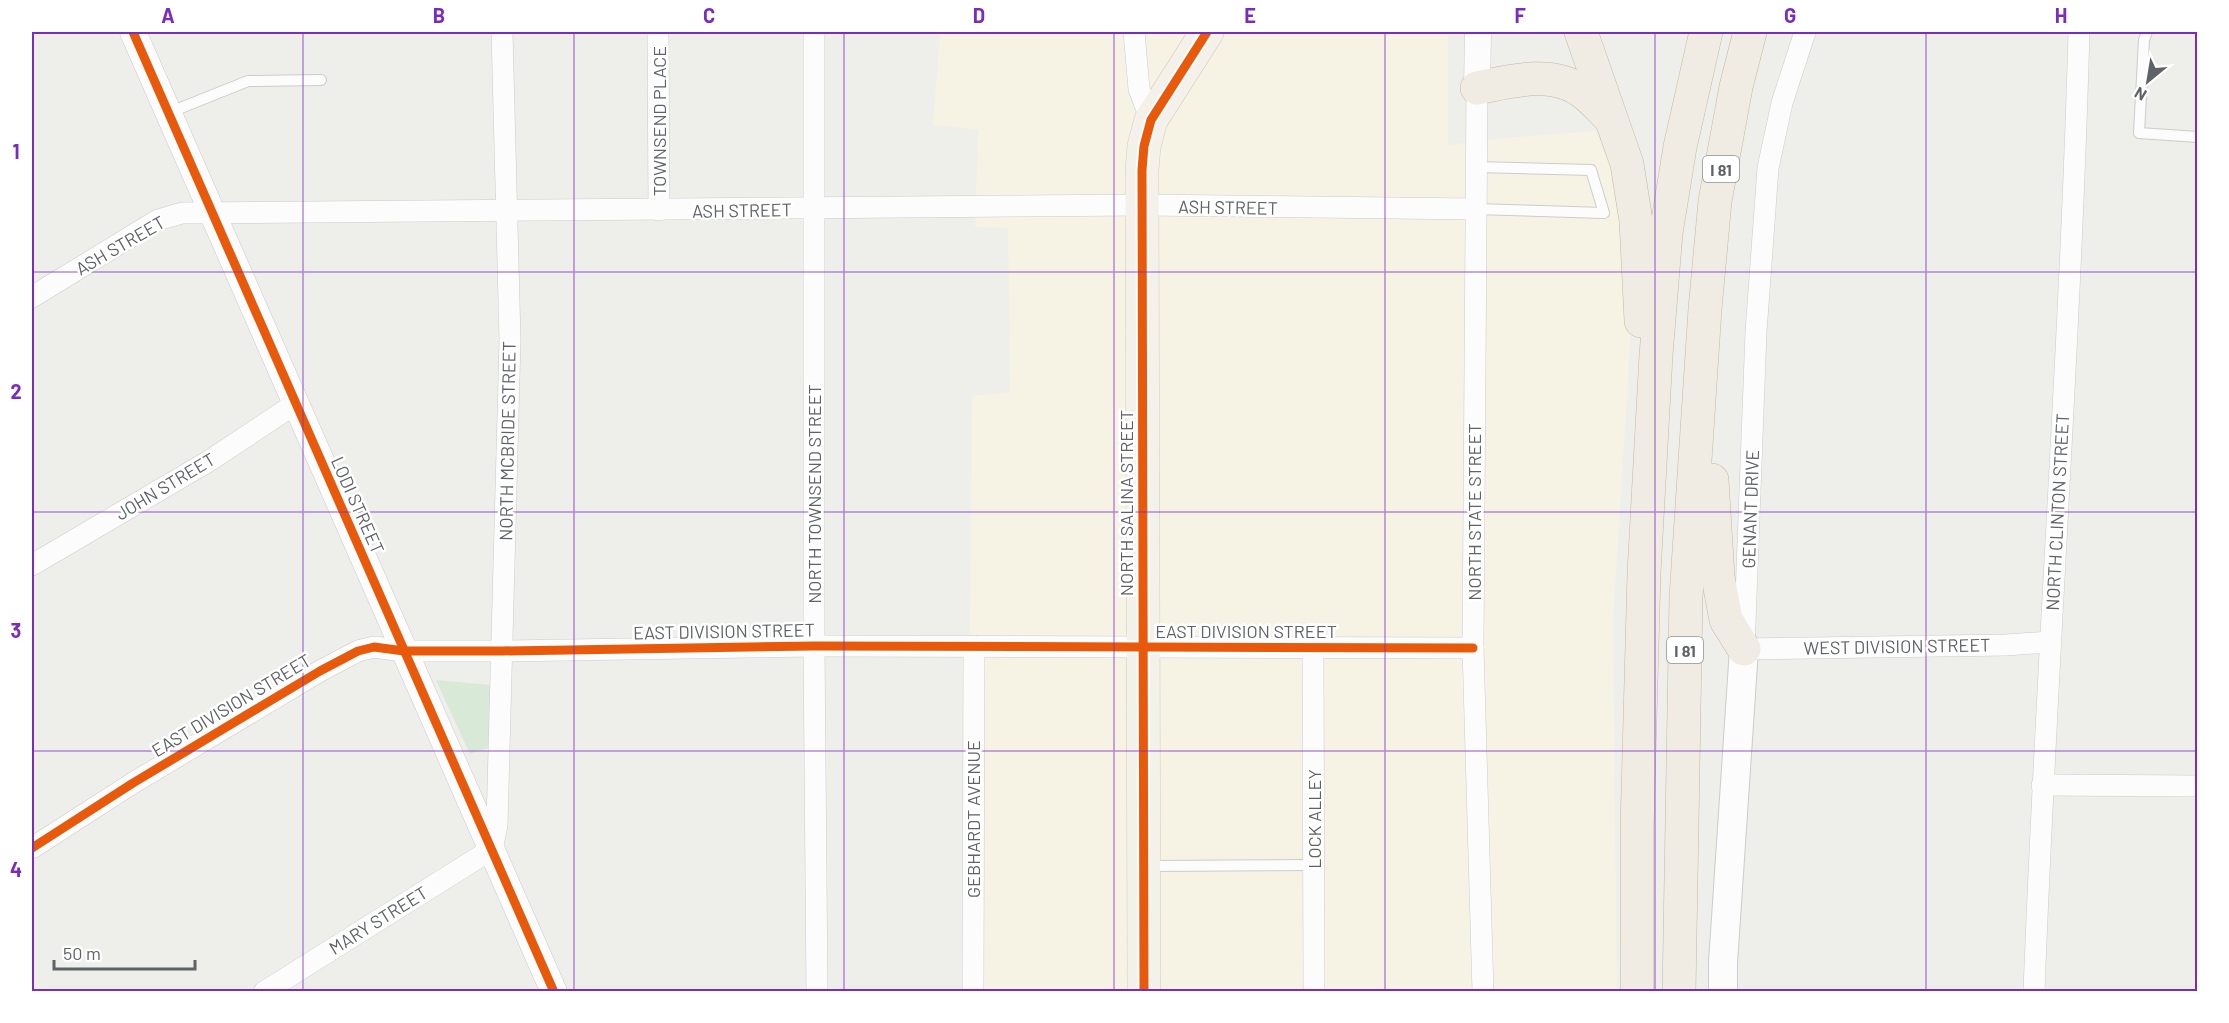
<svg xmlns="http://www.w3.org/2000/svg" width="2229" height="1023" viewBox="0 0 2229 1023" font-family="Barlow,sans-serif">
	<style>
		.commercial { fill: #f6f3e5 }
		.green { fill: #d8ead7 }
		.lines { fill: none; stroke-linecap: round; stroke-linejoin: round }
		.service-casing { stroke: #cbcccb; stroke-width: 12 }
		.minor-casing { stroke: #cbcccb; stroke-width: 22 }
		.tertiary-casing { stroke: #cbcccb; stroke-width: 27 }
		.secondary-casing { stroke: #cbcccb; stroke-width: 30 }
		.primary-casing { stroke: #d5ceb9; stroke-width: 34 }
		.motorway-casing { stroke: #c5b998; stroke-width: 34 }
		.service { stroke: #fcfcfc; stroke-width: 10 }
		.minor { stroke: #fcfcfc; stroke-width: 21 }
		.tertiary { stroke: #fcfcfc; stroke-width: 26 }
		.secondary { stroke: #fcfcfc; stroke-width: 28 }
		.primary { stroke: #f3f1e9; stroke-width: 33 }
		.motorway { stroke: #f0ece3; stroke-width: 33 }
		.cycleway-casing { stroke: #fff; stroke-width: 13 }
		.cycleway { stroke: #e8590c; stroke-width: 9 }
		.grid { fill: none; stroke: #7b2cbf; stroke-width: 1.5; stroke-opacity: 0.55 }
		.labels { text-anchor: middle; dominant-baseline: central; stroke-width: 5; stroke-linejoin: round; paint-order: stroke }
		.shield { fill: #fff; stroke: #8f9295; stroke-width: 1.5 }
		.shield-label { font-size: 16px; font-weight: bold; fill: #5f6367 }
		.street-label { font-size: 18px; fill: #5f6367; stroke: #fff }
		.neatline { fill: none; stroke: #7b2cbf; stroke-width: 2 }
		.grid-label { font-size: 20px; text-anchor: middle; font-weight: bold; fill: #7b2cbf }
	</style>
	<rect width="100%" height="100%" fill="#eeeeea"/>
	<path class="commercial" d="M940 32H1448V145L1505 138 1595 131 1609 163 1633 247 1630 345 1613 621 1617 991H966L965 676 970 628 972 396 1010 392 1008 228 975 227 978 130 933 125Z"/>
	<path class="green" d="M436 680 491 685V747L470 754Z"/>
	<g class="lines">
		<g class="service-casing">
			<g id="service">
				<path d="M2147 32 2144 40 2139 133 2198 137"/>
				<path d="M168 113 248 81 321 80"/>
				<path d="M1475 209 1604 213 1591 170 1476 167"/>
				<path d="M1147 866 1315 865"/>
			</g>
		</g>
		<g class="minor-casing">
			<g id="minor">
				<path d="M658 32 659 210"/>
				<path d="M814 32V646L817 992"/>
				<path d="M1134 32 1139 89 1151 120"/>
				<path d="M1805 32 1782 103 1768 168 1756 332 1744 649 2006 645 2050 642"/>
				<path d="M1477 88 1473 648 1483 992"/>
				<path d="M32 297 158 220 182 213 1143 205 1475 209"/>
				<path d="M32 565 209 461 295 404"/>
				<path d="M1313 647 1314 992"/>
				<path d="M2042 785 2198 786"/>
				<path d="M32 848 133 783 320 671 358 651 374 647 404 651H502L814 646 1473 648"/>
				<path d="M264 992 492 849 497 825 510 340 502 32"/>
				<path d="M973 992 974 646"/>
				<path d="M2034 992C2046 671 2070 352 2079 32"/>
			</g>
		</g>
		<g class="tertiary-casing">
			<g id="tertiary">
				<path d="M133 32 554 992"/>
				<path d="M1477 88 1478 32"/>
			</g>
		</g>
		<g class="secondary-casing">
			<path id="secondary" d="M1723 992V963L1744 649"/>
		</g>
		<g class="primary-casing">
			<path id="primary" d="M1144 992 1142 170 1144 146 1151 120 1207 32"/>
		</g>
		<g class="motorway-casing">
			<g id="motorway">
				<path d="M1581 32 1627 164 1636 221 1641 321"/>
				<path d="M1477 88C1509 82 1548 70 1578 89 1590 96 1599 107 1609 117"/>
				<path d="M1712 480 1718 577 1726 620 1744 649"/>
				<path d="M1637 992V828L1644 573 1656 355 1666 233 1680 147 1706 32"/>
				<path d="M1679 992 1686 597 1705 309 1715 201 1736 87 1750 32"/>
			</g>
		</g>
		<use href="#service" class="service"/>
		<use href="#minor" class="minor"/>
		<use href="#tertiary" class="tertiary"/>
		<use href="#secondary" class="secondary"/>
		<use href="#primary" class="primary"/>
		<use href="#motorway" class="motorway"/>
		<g class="cycleway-casing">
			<g id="cycleway">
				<path d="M133 32 554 992"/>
				<path d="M32 848 133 783 320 671 358 651 374 647 404 651H502L814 646 1473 648"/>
				<path d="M1144 992 1142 170 1144 146 1151 120 1207 32"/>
			</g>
		</g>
		<use href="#cycleway" class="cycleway"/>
	</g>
	<path class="grid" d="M303 32V992M574 32V992M844 32V992M1114 32V992M1385 32V992M1655 32V992M1926 32V992M32 272H2198M32 512H2198M32 751H2198"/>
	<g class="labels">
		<g class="shield">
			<rect x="1703" y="156" width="36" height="26" rx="4.5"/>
			<rect x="1667" y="637" width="36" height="26" rx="4.5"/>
		</g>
		<g class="shield-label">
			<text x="1721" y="169">I 81</text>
			<text x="1685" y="650">I 81</text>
		</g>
		<g class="street-label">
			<text transform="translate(659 121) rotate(-90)">TOWNSEND PLACE</text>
			<text transform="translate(1228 207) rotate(1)">ASH STREET</text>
			<text transform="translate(742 210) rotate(-1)">ASH STREET</text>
			<text transform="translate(120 245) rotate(-30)">ASH STREET</text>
			<text transform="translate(507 441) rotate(-89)">NORTH MCBRIDE STREET</text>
			<text transform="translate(165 486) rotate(-31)">JOHN STREET</text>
			<text transform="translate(814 494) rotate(-90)">NORTH TOWNSEND STREET</text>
			<text transform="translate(1126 503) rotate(-90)">NORTH SALINA STREET</text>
			<text transform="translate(358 505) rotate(66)">LODI STREET</text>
			<text transform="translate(1750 509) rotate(-88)">GENANT DRIVE</text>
			<text transform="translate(1474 512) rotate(-90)">NORTH STATE STREET</text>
			<text transform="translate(2057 512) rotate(-87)">NORTH CLINTON STREET</text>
			<text transform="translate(724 631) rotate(-1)">EAST DIVISION STREET</text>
			<text x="1246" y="631">EAST DIVISION STREET</text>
			<text transform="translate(1897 646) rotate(-1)">WEST DIVISION STREET</text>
			<text transform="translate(231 705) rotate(-31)">EAST DIVISION STREET</text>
			<text transform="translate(973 819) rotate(-90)">GEBHARDT AVENUE</text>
			<text transform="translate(1314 819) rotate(-90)">LOCK ALLEY</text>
			<text transform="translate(378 920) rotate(-32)">MARY STREET</text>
		</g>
	</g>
	<rect width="2229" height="1023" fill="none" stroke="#ffffff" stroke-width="66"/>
	<g transform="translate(2148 81) rotate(210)" stroke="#ffffff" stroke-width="4.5" paint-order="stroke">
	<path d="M0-4.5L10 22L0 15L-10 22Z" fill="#5f6367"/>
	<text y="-9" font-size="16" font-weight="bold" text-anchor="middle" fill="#5f6367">N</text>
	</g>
	<path d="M54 960v9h141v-9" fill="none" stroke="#5f6367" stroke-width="3"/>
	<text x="63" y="960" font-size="18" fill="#5f6367" stroke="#ffffff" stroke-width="4.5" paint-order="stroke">50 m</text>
	<rect x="33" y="33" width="2163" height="957" class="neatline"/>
	<g class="grid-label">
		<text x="168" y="23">A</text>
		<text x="439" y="23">B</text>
		<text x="709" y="23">C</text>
		<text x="979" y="23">D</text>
		<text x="1250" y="23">E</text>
		<text x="1520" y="23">F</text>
		<text x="1790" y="23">G</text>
		<text x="2061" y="23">H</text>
		<text x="16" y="159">1</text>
		<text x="16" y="399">2</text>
		<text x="16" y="638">3</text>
		<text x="16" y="877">4</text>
	</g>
</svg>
